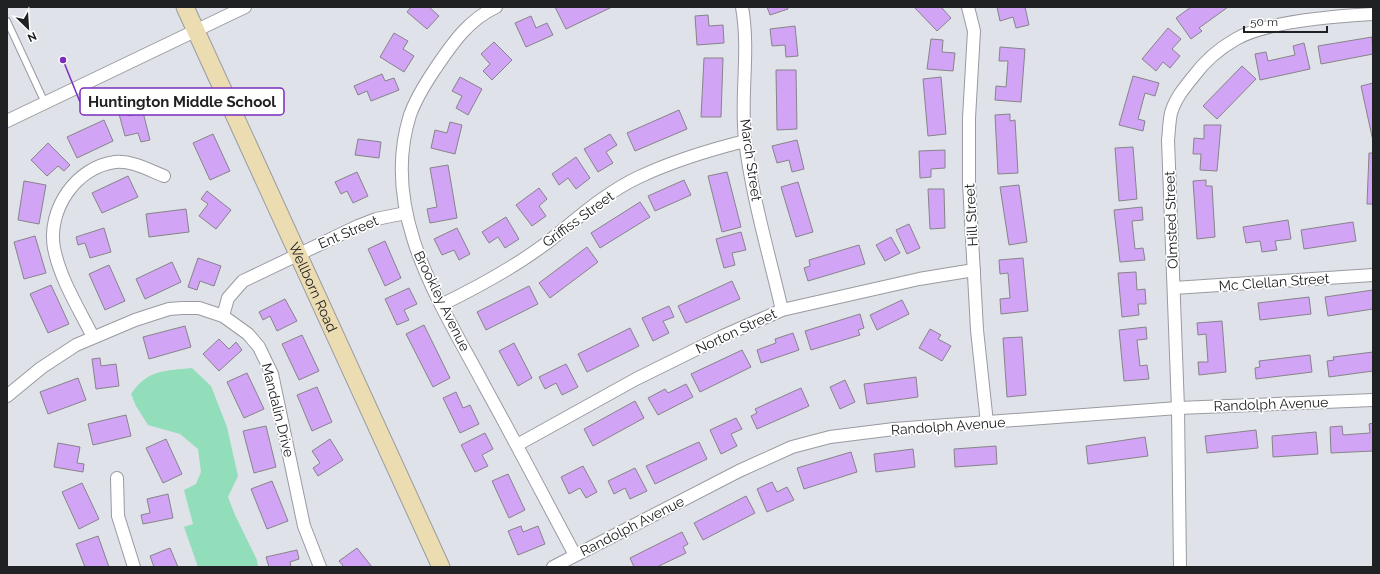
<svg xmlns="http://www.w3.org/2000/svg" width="1380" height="574" viewBox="0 0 1380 574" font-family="Raleway,sans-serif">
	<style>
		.green { fill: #93deba }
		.building { fill: #d1a4f6; stroke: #878489 }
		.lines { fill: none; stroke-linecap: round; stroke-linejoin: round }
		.lane-casing { stroke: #999ba1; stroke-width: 8 }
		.street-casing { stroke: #999ba1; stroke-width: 14 }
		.secondary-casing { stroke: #999ba1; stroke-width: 19 }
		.lane { stroke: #fff; stroke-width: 6 }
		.street { stroke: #fff; stroke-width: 12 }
		.secondary { stroke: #ecdcb2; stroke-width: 17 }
		.labels { text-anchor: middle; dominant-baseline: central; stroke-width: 3.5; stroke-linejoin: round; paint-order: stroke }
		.street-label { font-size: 14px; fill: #202123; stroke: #fff }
		.leader { fill: none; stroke: #7b2cbf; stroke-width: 1.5 }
		.callout-dot { fill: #7b2cbf; stroke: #fff; stroke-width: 1.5 }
		.callout { fill: #fff; stroke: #7b2cbf; stroke-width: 1.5 }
		.callout-label { font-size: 15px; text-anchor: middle; font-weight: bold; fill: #202123 }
	</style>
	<rect width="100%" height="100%" fill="#dfe2e8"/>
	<path class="green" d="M192 368 211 386 227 427 238 476 228 497 235 515 257 560 258 567H198L184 527 193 524 184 490 196 484 201 472 198 449 180 434 148 425 136 406 131 394C148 369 165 371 192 368Z"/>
	<g class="building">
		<path d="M411 7H429L439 16 427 29 407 12Z"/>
		<path d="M555 7H612L566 29Z"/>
		<path d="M767 7H787L788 9 770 15Z"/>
		<path d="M914 7H941L951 18 937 31Z"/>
		<path d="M997 7H1025L1029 25 1016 28 1013 17 1000 21Z"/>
		<path d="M1191 7H1228L1199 28 1202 31 1191 39 1176 18Z"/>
		<path d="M708 15 709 26 723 25 724 43 697 45 695 16Z"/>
		<path d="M531 16 536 28 547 23 553 35 526 47 515 23Z"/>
		<path d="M795 26 798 56 786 57 785 45 772 46 770 29Z"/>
		<path d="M1168 28 1181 39 1172 49 1180 56 1170 68 1163 62 1156 71 1142 59Z"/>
		<path d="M394 33 408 41 403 49 414 56 404 72 380 57Z"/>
		<path d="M1372 37 1373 54 1321 64 1318 46Z"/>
		<path d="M931 39 943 40 942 52 955 53 953 71 927 69Z"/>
		<path d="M494 42 512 60 492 80 483 71 490 64 481 54Z"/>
		<path d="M1304 43 1310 69 1260 80 1255 54 1266 52 1268 61 1295 55 1293 46Z"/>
		<path d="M1000 47 1025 49 1021 102 995 100 996 86 1006 87 1008 61H999Z"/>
		<path d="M704 58H723L721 117H701Z"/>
		<path d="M1242 66 1256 79 1217 119 1203 106Z"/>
		<path d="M776 70H796L797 129 777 130Z"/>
		<path d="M382 74 385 81 394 78 399 90 371 101 367 91 358 95 354 86Z"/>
		<path d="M1133 76 1159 83 1155 96 1145 93 1138 119 1145 121 1143 131 1119 125Z"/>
		<path d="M460 77 482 89 468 115 456 108 462 96 452 91Z"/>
		<path d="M941 77 946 134 928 136 923 79Z"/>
		<path d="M1373 83V141L1361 86Z"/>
		<path d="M679 110 687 129 635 151 627 133Z"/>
		<path d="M128 111 129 116 143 112 150 140 141 142 138 133 125 136 119 114Z"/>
		<path d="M1010 114V121L1015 120 1018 173 998 174 995 115Z"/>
		<path d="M104 120 113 141 77 158 67 137Z"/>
		<path d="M450 122 462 125 455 154 431 148 435 130 447 133Z"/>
		<path d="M1204 125H1221L1217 171 1200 170 1201 154H1193L1194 138 1204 139Z"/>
		<path d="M213 134 230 171 210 180 193 143Z"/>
		<path d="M610 134 617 145 606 152 613 163 598 172 584 149Z"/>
		<path d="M358 139 381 142 379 158 355 155Z"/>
		<path d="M797 140 804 169 792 172 789 160 777 163 772 146Z"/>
		<path d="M48 143 70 165 64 171 58 166 47 176 31 160Z"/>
		<path d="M1133 147 1137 199 1119 201 1115 148Z"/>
		<path d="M945 150V168L931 169V177L920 178 919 151Z"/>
		<path d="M1369 153H1373V204H1367Z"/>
		<path d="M576 157 590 178 576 189 568 178 559 185 552 174Z"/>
		<path d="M448 165 457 218 430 223 427 209 437 207 430 168Z"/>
		<path d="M357 172 368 196 353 203 347 191 341 194 335 182Z"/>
		<path d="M727 172 741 227 722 232 708 176Z"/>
		<path d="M128 176 138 197 102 213 92 193Z"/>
		<path d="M684 180 691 195 655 211 648 196Z"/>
		<path d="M1206 180V186H1212L1215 237 1197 239 1193 181Z"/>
		<path d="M24 181 46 185 39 224 18 220Z"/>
		<path d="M798 182 813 232 796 237 781 187Z"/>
		<path d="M1019 185 1027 242 1009 245 1000 187Z"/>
		<path d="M539 188 547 199 539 206 546 216 532 226 516 205Z"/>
		<path d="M928 189H944L945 228 930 229Z"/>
		<path d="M207 191 231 210 216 229 199 216 208 204 201 199Z"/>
		<path d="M640 202 650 217 600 248 591 233Z"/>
		<path d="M1142 207 1143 220 1132 221 1135 249 1143 248 1145 260 1120 262 1114 210Z"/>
		<path d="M186 209 189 232 149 237 146 214Z"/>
		<path d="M506 217 519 239 505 248 498 237 489 243 482 232Z"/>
		<path d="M1288 220 1291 239 1275 241 1277 250 1262 252 1260 241 1246 243 1243 227Z"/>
		<path d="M1353 222 1356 241 1304 249 1301 230Z"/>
		<path d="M909 224 920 248 907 254 896 230Z"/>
		<path d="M104 228 111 252 90 258 85 243 78 245 76 237Z"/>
		<path d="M457 228 470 254 459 260 454 250 442 255 434 239Z"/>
		<path d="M741 232 746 250 732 253 735 265 724 268 716 239Z"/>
		<path d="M35 236 46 273 24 279 14 242Z"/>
		<path d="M891 237 900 253 885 261 876 245Z"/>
		<path d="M385 241 401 278 385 286 368 249Z"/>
		<path d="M859 245 865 264 808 281 804 268 810 266 809 260Z"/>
		<path d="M587 247 598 262 550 298 539 283Z"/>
		<path d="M198 258 221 266 214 286 200 281 197 290 188 287Z"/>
		<path d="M1023 258 1028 311 1001 314 1000 299 1010 298 1008 273 1000 274 999 260Z"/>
		<path d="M172 262 181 282 145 299 136 279Z"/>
		<path d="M109 265 125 301 105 310 89 274Z"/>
		<path d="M1136 272 1137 290 1145 289 1146 304H1138L1139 315 1122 317 1118 273Z"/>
		<path d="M732 281 740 299 686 323 678 306Z"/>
		<path d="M51 285 69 324 48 333 30 294Z"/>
		<path d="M529 286 538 304 486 330 477 312Z"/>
		<path d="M409 288 417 304 404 310 409 320 397 325 385 299Z"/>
		<path d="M1373 290V309L1328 316 1325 297Z"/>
		<path d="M1309 297 1311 314 1260 320 1258 303Z"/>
		<path d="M285 299 297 321 277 331 270 316 263 320 259 312Z"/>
		<path d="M902 300 909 314 877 330 870 315Z"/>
		<path d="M669 306 674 317 663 321 669 333 653 341 642 318Z"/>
		<path d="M860 314 864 328 858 330 860 335 811 350 805 331Z"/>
		<path d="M1222 321 1226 372 1199 375 1198 362H1208L1206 334 1198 335 1197 323Z"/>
		<path d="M424 325 450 378 433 387 406 334Z"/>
		<path d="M185 326 191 347 149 359 143 337Z"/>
		<path d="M1146 327 1147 339 1137 340 1140 366 1147 365 1149 379 1124 381 1119 330Z"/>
		<path d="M630 328 639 346 587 372 578 354Z"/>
		<path d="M930 329 941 335 938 339 951 346 942 361 919 348Z"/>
		<path d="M793 333 799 350 761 363 757 350 776 343 775 339Z"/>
		<path d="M302 335 319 371 299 380 282 344Z"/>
		<path d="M1022 337 1026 395 1007 397 1003 338Z"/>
		<path d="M219 339 229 349 236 342 242 350 219 371 203 354Z"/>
		<path d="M514 343 532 378 518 386 499 351Z"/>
		<path d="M742 350 751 367 700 392 691 374Z"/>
		<path d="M1373 352V371L1329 377 1327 361 1334 360 1333 357Z"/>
		<path d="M1310 355 1312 372 1256 379 1255 368 1260 367 1259 361Z"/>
		<path d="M100 358 101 366 116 364 119 386 96 389 92 359Z"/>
		<path d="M566 364 578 387 562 395 556 383 545 389 539 377Z"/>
		<path d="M247 373 264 409 244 418 227 382Z"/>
		<path d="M916 377 918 397 867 404 864 384Z"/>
		<path d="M78 378 86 400 48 414 40 392Z"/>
		<path d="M845 380 855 402 840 409 830 387Z"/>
		<path d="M686 384 693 397 658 415 648 398 665 389 668 393Z"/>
		<path d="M317 387 332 422 312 431 297 395Z"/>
		<path d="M801 388 809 406 757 429 751 416 757 413 755 409Z"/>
		<path d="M456 392 463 408 470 405 479 424 460 433 443 398Z"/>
		<path d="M635 401 644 418 593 446 584 429Z"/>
		<path d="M126 415 131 436 93 445 88 424Z"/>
		<path d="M736 418 742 429 731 434 737 446 721 454 710 430Z"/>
		<path d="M1373 423V451L1331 453 1330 427 1342 426 1343 435 1370 433 1369 424Z"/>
		<path d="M266 426 276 467 254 473 243 431Z"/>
		<path d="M1256 430 1258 448 1207 453 1205 436Z"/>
		<path d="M1316 432 1318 454 1273 457 1272 436Z"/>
		<path d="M485 433 493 449 482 455 488 466 475 472 461 445Z"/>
		<path d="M1145 437 1148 456 1088 464 1086 446Z"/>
		<path d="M166 439 182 474 163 483 146 448Z"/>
		<path d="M330 439 343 460 318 476 313 468 320 463 312 451Z"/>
		<path d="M699 442 707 459 655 484 646 466Z"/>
		<path d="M58 443 80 447 77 463 84 464 83 472 54 467Z"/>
		<path d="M996 446 997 464 955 467 954 449Z"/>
		<path d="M913 449 915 467 876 472 874 454Z"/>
		<path d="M851 452 857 472 804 489 797 468Z"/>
		<path d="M583 466 597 492 586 498 580 488 569 494 561 477Z"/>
		<path d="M635 468 647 491 630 499 625 488 614 494 608 481Z"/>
		<path d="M508 474 525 510 509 518 492 481Z"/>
		<path d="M272 481 288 521 267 529 251 489Z"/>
		<path d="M772 482 777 492 787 487 794 500 767 512 757 489Z"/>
		<path d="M82 483 99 519 79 529 62 492Z"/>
		<path d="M168 494 173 518 143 524 141 515 150 513 147 499Z"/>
		<path d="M746 496 755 513 703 540 694 523Z"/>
		<path d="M521 526 523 532 538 526 545 544 518 555 508 531Z"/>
		<path d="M682 532 688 544 683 547 686 553 657 567H634L630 558Z"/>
		<path d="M98 536 109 567H85L76 544Z"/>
		<path d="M170 548 178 567H154L150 556Z"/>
		<path d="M357 548 372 567H344L339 561Z"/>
		<path d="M297 550 299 559 290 562 291 567H269L266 557Z"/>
	</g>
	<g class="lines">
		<g class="lane-casing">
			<path id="lane" d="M7 21 45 103"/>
		</g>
		<g class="street-casing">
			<g id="street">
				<path d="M496 7C468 20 452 44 435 69 425 84 416 98 410 115 379 213 441 304 485 387 516 443 545 499 575 555"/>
				<path d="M742 7C750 52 740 96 745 140 752 197 769 254 782 310"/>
				<path d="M968 7 974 31 969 118V183L977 330 987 423"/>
				<path d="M7 121 245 7"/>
				<path d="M1174 288 1373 275"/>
				<path d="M441 305C480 286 519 265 553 238 580 216 607 192 639 177 673 161 709 150 745 141"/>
				<path d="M223 316 228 298 243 281 358 226 376 219 406 213"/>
				<path d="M93 337C79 309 60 279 54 248 47 210 76 167 115 162 131 160 149 170 164 176"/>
				<path d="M7 396 41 368 76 345 135 320 169 309 182 308H199L223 316 248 334 259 347 272 374 304 526 320 567"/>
				<path d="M517 445 636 379 723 336 782 310 919 279 974 270"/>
				<path d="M117 478 118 516 134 567"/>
				<path d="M553 567 739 471 792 447 830 437 894 429 1178 408 1373 400"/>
				<path d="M1180 567 1178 408 1168 140C1169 132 1169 122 1171 113 1175 99 1184 88 1193 77 1204 62 1220 48 1236 39 1268 21 1336 16 1373 14"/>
			</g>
		</g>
		<g class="secondary-casing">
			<g id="secondary">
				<path id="s1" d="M185 7 441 567"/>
			</g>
		</g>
		<use href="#lane" class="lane"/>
		<use href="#street" class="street"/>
		<use href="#secondary" class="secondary"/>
	</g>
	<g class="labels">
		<g class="street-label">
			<text transform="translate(751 160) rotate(82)">March Street</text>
			<text transform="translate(971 215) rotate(-93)">Hill Street</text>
			<text transform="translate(578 219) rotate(-36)">Griffiss Street</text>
			<text transform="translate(1171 220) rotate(-92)">Olmsted Street</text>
			<text transform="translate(348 232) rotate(-23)">Ent Street</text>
			<text transform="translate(1274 282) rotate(-4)">Mc Clellan Street</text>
			<text stroke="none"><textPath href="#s1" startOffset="308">Wellborn Road</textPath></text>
			<text transform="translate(442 301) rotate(64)">Brookley Avenue</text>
			<text transform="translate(736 331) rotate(-25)">Norton Street</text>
			<text transform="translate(1271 404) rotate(-2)">Randolph Avenue</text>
			<text transform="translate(278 410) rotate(76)">Mandalin Drive</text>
			<text transform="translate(948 426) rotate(-4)">Randolph Avenue</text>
			<text transform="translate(632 526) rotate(-27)">Randolph Avenue</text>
		</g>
	</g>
	<path class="leader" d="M63 60L80 102"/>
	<circle class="callout-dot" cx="63" cy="60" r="4"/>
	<rect class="callout" x="80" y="88" width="204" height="27" rx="4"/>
	<g class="callout-label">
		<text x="182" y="107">Huntington Middle School</text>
	</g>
	<rect width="1380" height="574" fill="none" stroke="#202123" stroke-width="16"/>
	<g transform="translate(28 28) rotate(155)" stroke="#ffffff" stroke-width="3" paint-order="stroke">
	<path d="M0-3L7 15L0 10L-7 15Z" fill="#202123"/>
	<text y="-6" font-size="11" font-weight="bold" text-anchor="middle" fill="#202123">N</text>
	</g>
	<path d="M1244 26v6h83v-6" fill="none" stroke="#202123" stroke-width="2"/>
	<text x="1250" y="26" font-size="12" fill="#202123" stroke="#ffffff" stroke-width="3" paint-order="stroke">50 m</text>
</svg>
